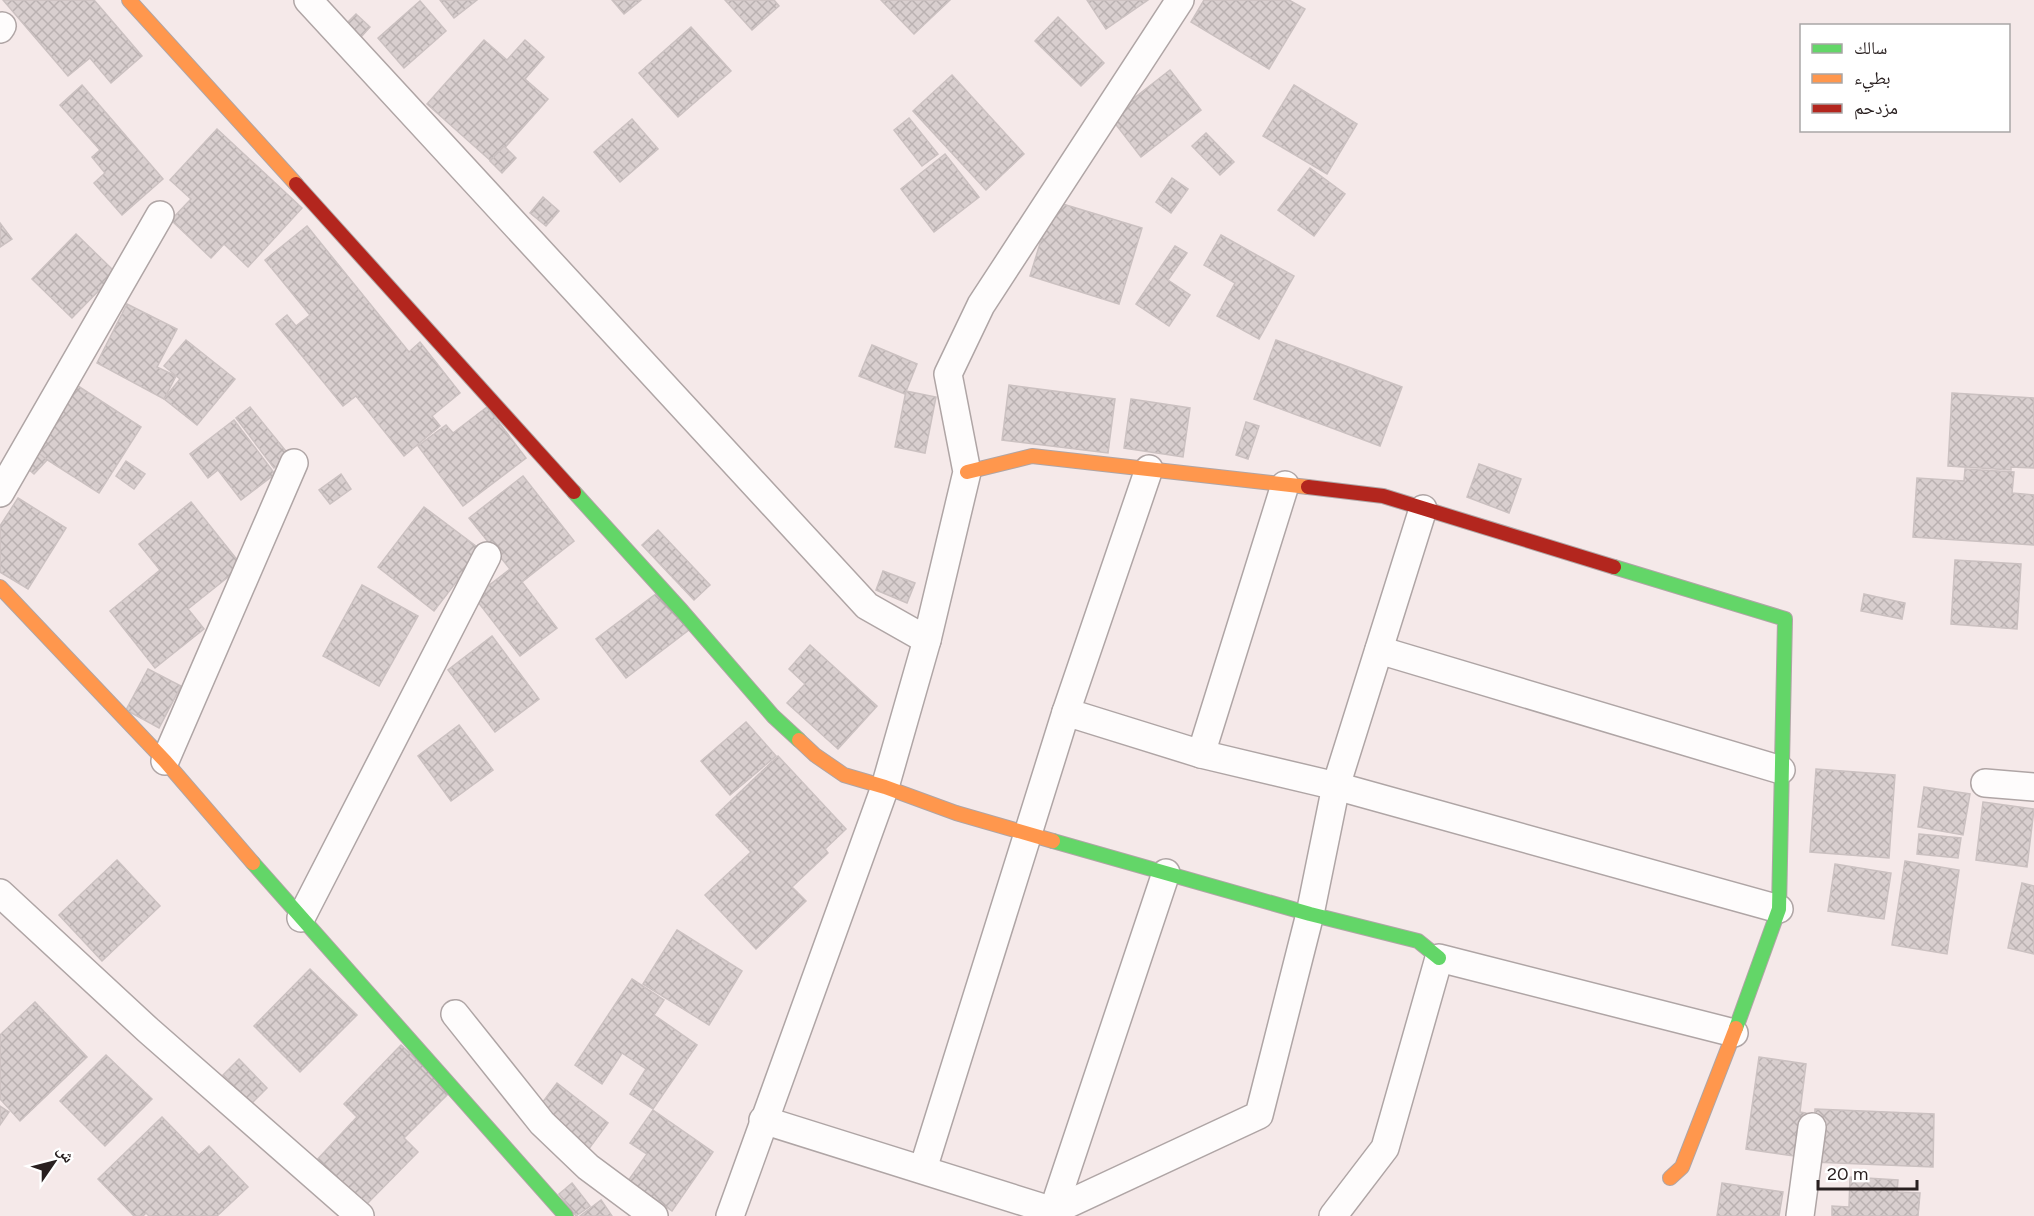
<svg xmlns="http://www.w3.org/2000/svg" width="2034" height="1216" viewBox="0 0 2034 1216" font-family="Figtree,'Noto Naskh Arabic',sans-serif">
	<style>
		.building { fill: url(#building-cross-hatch); stroke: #cbc1c1; stroke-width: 1.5 }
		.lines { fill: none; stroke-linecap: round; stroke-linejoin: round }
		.street-casing { stroke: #afa5a5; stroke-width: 30 }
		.fast-casing { stroke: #afa5a5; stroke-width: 16 }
		.slow-casing { stroke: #afa5a5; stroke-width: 16 }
		.jam-casing { stroke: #afa5a5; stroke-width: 16 }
		.street { stroke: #fefcfc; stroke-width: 27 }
		.fast { stroke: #63d668; stroke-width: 14 }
		.slow { stroke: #ff974d; stroke-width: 14 }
		.jam { stroke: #b3261e; stroke-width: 14 }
	</style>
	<defs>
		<pattern id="building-cross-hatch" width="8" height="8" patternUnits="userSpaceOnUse" patternTransform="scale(1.5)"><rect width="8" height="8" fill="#d9cfcf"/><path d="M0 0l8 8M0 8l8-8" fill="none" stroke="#bab1b1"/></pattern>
	</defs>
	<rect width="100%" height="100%" fill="#f5e9e9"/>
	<g class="building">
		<path d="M3 0H94L142 56 111 83 90 58 68 76Z"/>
		<path d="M440 0H477L454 18Z"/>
		<path d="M612 0H641L624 14Z"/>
		<path d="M725 0H774L779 6 752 30Z"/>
		<path d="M881 0H950L914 34Z"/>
		<path d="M1087 0H1148L1106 29Z"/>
		<path d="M1204 0H1289L1305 9 1269 69 1191 22Z"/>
		<path d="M420 1 446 31 404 68 378 38Z"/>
		<path d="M356 14 370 27 361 37 346 24Z"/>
		<path d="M1058 17 1104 63 1081 86 1035 41Z"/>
		<path d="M691 27 731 71 678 117 639 73Z"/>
		<path d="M484 40 507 60 525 40 544 57 525 79 548 99 492 162 427 104Z"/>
		<path d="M1170 70 1201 110 1141 157 1110 117Z"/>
		<path d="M952 75 1024 154 986 190 913 111Z"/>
		<path d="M82 85 163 179 122 215 94 183 105 173 92 157 100 150 60 105Z"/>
		<path d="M1294 85 1357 124 1327 174 1263 136Z"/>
		<path d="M909 118 938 154 922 166 894 130Z"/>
		<path d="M632 119 658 149 620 182 594 152Z"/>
		<path d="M217 129 302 208 248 267 224 244 211 258 171 220 191 199 170 180Z"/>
		<path d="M1206 133 1234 162 1220 175 1192 146Z"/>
		<path d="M504 146 516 158 502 173 490 161Z"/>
		<path d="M945 154 979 197 934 232 901 189Z"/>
		<path d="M1310 168 1345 194 1314 236 1278 210Z"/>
		<path d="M1172 178 1188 189 1171 213 1156 202Z"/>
		<path d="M543 197 559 211 546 226 530 213Z"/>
		<path d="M1053 201 1142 228 1119 304 1030 276Z"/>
		<path d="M0 223 12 239 0 247Z"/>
		<path d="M307 226 409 352 420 342 460 393 432 416 440 426 404 456 356 396 343 406 276 324 287 315 296 326 310 315 265 260Z"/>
		<path d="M76 234 116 273 72 318 32 279Z"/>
		<path d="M1221 235 1294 276 1259 339 1217 316 1235 283 1204 265Z"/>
		<path d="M1175 246 1187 253 1168 280 1190 295 1169 326 1136 304Z"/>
		<path d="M127 304 177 329 157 367 176 376 164 399 97 363Z"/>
		<path d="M186 340 235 379 197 425 164 399 180 379 164 366Z"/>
		<path d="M1276 340 1402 387 1380 446 1254 399Z"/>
		<path d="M872 345 917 364 905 394 859 376Z"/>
		<path d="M1009 385 1115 399 1108 453 1002 440Z"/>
		<path d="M78 386 141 427 99 493 35 452Z"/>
		<path d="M906 391 936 397 925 453 895 447Z"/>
		<path d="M1952 393 2034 398V468L2011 467V470L1948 466Z"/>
		<path d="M1131 399 1190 408 1183 457 1124 448Z"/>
		<path d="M250 407 290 456 274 468 236 418Z"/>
		<path d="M487 407 526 458 463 506 418 446 446 425 453 433Z"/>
		<path d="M234 420 275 474 241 500 218 470 208 478 190 454Z"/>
		<path d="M1246 422 1259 426 1248 459 1236 455Z"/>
		<path d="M34 449 47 460 34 474 21 463Z"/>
		<path d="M126 461 145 474 134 489 116 476Z"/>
		<path d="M1479 464 1521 479 1509 513 1467 497Z"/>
		<path d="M1965 469 2014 472 2012 493 2034 495V545L1913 537 1917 478 1964 481Z"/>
		<path d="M341 474 351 489 330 504 319 490Z"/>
		<path d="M523 476 574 541 522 582 557 628 520 656 474 597 510 569 469 518Z"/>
		<path d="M18 498 66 528 28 589 0 572V526Z"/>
		<path d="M191 502 242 566 188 609 204 629 155 668 110 611 160 570 139 544Z"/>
		<path d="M424 507 481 550 434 611 378 567Z"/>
		<path d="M658 530 710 585 694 600 642 545Z"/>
		<path d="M1955 560 2021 564 2017 629 1951 624Z"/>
		<path d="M883 571 915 583 907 603 876 590Z"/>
		<path d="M362 585 418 616 379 686 323 656Z"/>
		<path d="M661 590 690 629 626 678 596 639Z"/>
		<path d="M1864 594 1905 603 1902 619 1861 611Z"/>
		<path d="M492 636 539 699 495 732 448 670Z"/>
		<path d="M810 645 877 706 838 749 787 703 805 684 789 669Z"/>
		<path d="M148 669 181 686 159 728 126 710Z"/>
		<path d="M746 722 776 756 730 795 701 761Z"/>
		<path d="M459 725 493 770 451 801 418 756Z"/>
		<path d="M778 756 846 829 825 849 828 853 792 887 806 901 756 949 705 895 751 852 716 815Z"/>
		<path d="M1816 769 1895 775 1889 858 1810 852Z"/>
		<path d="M1924 787 1970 794 1963 835 1918 827Z"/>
		<path d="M1983 802 2034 809 2027 867 1976 860Z"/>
		<path d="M1919 834 1961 838 1958 858 1917 854Z"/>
		<path d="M117 860 160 906 102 961 59 915Z"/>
		<path d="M1905 861 1959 870 1947 954 1892 945Z"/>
		<path d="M1835 864 1891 873 1884 919 1828 911Z"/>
		<path d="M2022 883 2034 886V954L2008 948Z"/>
		<path d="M677 930 742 971 709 1025 643 984Z"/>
		<path d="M310 969 357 1015 300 1072 254 1026Z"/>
		<path d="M632 979 664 1000 654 1015 697 1045 653 1109 630 1094 646 1069 622 1053 602 1084 575 1065Z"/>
		<path d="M35 1002 87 1057 20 1121 0 1099V1035Z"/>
		<path d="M401 1045 450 1092 404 1138 418 1152 362 1209 314 1163 357 1117 344 1104Z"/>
		<path d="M106 1055 152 1099 105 1146 60 1101Z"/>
		<path d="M1759 1057 1806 1064 1800 1112 1806 1113 1801 1157 1746 1149Z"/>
		<path d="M239 1059 267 1088 251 1104 223 1075Z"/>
		<path d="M557 1083 608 1123 588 1150 536 1111Z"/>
		<path d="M0 1106 9 1112 0 1125Z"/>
		<path d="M1815 1109 1934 1114 1933 1167 1813 1162Z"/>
		<path d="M653 1110 713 1152 672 1211 628 1181 647 1154 630 1143Z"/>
		<path d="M162 1117 199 1155 209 1146 248 1187 217 1216H149L146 1213 143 1216H134L98 1179Z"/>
		<path d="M1850 1177 1898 1180 1897 1192 1920 1193 1918 1216H1832V1206L1849 1207Z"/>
		<path d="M572 1183 590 1206 576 1216 559 1194Z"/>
		<path d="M1722 1183 1783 1192 1779 1216H1717Z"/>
		<path d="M601 1200 612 1216H580Z"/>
	</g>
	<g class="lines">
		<g class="street-casing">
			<g id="street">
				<path d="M308 0 867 606 927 640"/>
				<path d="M0 29 2 26"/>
				<path d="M0 493 160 215"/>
				<path d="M1423 509 1336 786 1779 909"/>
				<path d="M1379 650 1781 770"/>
				<path d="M1201 754 1285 485"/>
				<path d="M165 761 294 463"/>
				<path d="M1985 783 2034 787"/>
				<path d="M0 893 148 1030 360 1216"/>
				<path d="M301 918 487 556"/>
				<path d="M455 1014 542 1123 588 1167 654 1216"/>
				<path d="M763 1120 1053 1211 1259 1115 1310 914 1336 786 1201 754 1066 712 1149 469"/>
				<path d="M923 1169 1066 712"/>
				<path d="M1053 1211 1166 873"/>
				<path d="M730 1216 885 787 927 640 967 472 948 374 981 305 1180 0"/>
				<path d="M1333 1216 1385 1148 1439 958 1734 1033"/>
				<path d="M1800 1216 1812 1127"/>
			</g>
		</g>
		<g class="fast-casing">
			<g id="fast">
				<path d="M574 492 682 611 773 716 799 740"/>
				<path d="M1614 567 1785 619 1779 909 1736 1028"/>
				<path d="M1053 841 1310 914 1418 941 1439 958"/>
				<path d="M253 863 566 1216"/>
			</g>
		</g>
		<g class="slow-casing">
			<g id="slow">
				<path d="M129 0 296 184"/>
				<path d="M967 472 1032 456 1308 487"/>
				<path d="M0 587 165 761 253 863"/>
				<path d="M799 740 815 755 844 775 885 787 956 813 1053 841"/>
				<path d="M1670 1178 1682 1167 1736 1028"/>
			</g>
		</g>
		<g class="jam-casing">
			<g id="jam">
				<path d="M296 184 574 492"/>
				<path d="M1308 487 1383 496 1614 567"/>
			</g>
		</g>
		<use href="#street" class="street"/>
		<use href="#fast" class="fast"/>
		<use href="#slow" class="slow"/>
		<use href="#jam" class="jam"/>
	</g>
	<rect x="1800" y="24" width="210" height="108" fill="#ffffff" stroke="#a9a6a6" stroke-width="1.5"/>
	<rect x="1812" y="44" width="30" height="9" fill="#63d668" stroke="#a9a6a6" stroke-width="1.5"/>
	<text x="1854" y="54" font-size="18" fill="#292020">سالك</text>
	<rect x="1812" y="74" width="30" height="9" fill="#ff974d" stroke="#a9a6a6" stroke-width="1.5"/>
	<text x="1854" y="84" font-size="18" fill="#292020">بطيء</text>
	<rect x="1812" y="104" width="30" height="9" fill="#b3261e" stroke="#a9a6a6" stroke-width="1.5"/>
	<text x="1854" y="114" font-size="18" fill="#292020">مزدحم</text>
	<g transform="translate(54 1162) rotate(55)" stroke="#ffffff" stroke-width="4.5" paint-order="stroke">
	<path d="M0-4.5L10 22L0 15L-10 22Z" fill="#292020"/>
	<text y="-9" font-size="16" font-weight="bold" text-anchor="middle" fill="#292020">ش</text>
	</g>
	<path d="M1818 1180v9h99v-9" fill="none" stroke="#292020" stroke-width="3"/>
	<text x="1827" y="1180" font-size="18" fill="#292020" stroke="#ffffff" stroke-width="4.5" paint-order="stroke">20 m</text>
</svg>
